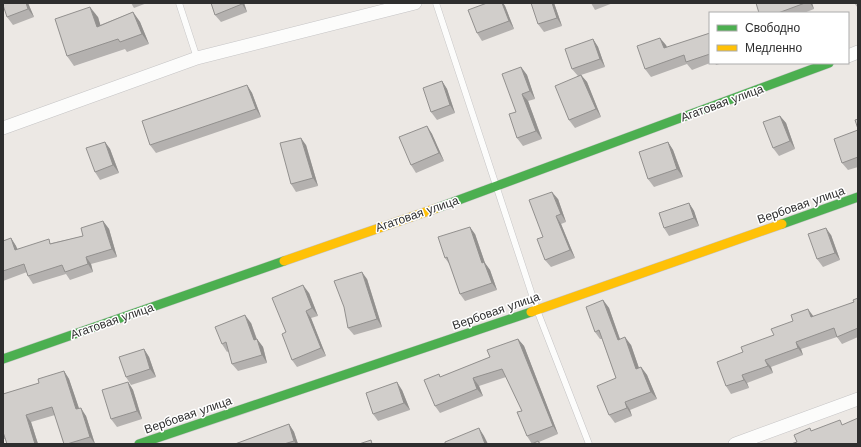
<svg xmlns="http://www.w3.org/2000/svg" width="861" height="447" viewBox="0 0 861 447" font-family="'Work Sans',sans-serif">
	<style>
		.lines { fill: none; stroke-linecap: round; stroke-linejoin: round }
		.lane-casing { stroke: #c5c4c5; stroke-width: 7 }
		.street-casing { stroke: #c5c4c5; stroke-width: 14 }
		.fast-casing { stroke: #c5c4c5; stroke-width: 10 }
		.slow-casing { stroke: #c5c4c5; stroke-width: 10 }
		.lane { stroke: #fcfcfb; stroke-width: 6 }
		.street { stroke: #fcfcfb; stroke-width: 13 }
		.fast { stroke: #4caf50; stroke-width: 9 }
		.slow { stroke: #ffc107; stroke-width: 9 }
		.wall { fill: #b4b1af }
		.shaded-wall { fill: #92908e }
		.building { fill: #d1cecb; stroke: #92908e }
		.labels { text-anchor: middle; dominant-baseline: central; stroke-width: 3; stroke-linejoin: round; paint-order: stroke }
		.street-label { font-size: 12px; fill: #2e2e2e; stroke: #fff }
	</style>
	<rect width="100%" height="100%" fill="#ece8e4"/>
	<g class="lines">
		<g class="lane-casing">
			<g id="lane">
				<path d="M179 3 197 58"/>
				<path d="M436 3 537 310 589 444"/>
			</g>
		</g>
		<g class="street-casing">
			<g id="street">
				<path d="M848 56 858 52"/>
				<path d="M3 128 197 58 415 3"/>
				<path d="M735 444 858 399"/>
			</g>
		</g>
		<g class="fast-casing">
			<g id="fast">
				<path d="M437 208 829 63"/>
				<path d="M782 224 858 197"/>
				<path d="M3 359 284 261"/>
				<path d="M139 444 531 312"/>
			</g>
		</g>
		<g class="slow-casing">
			<g id="slow">
				<path d="M284 261 437 208"/>
				<path d="M531 312 782 224"/>
			</g>
		</g>
		<use href="#lane" class="lane"/>
		<use href="#street" class="street"/>
		<use href="#fast" class="fast"/>
		<use href="#slow" class="slow"/>
	</g>
	<g class="wall">
		<path d="M28 3 34 17 13 25 7 17Z"/>
		<path d="M131 3H147L134 8Z"/>
		<path d="M211 3H244L247 12 221 22 215 15Z"/>
		<path d="M487 3H503L505 6 514 29 482 41 477 33Z"/>
		<path d="M554 3 562 26 544 32 538 24Z"/>
		<path d="M591 3H613L595 10Z"/>
		<path d="M756 3H812L814 9 804 13H759Z"/>
		<path d="M854 3H858V8Z"/>
		<path d="M133 12 140 22 149 44 127 52 125 49 74 66 67 56 98 17 100 25Z"/>
		<path d="M710 33V63L692 70 687 64 651 77 645 69 666 45 667 48Z"/>
		<path d="M593 39 598 47 605 67 581 75 587 82 601 117 575 128 569 120 578 76 572 69Z"/>
		<path d="M715 63H723L716 65Z"/>
		<path d="M521 67 527 75 535 99 528 101 542 139 523 146 517 138 516 112Z"/>
		<path d="M442 81 447 89 455 113 437 120 431 112Z"/>
		<path d="M247 85 252 93 261 117 156 153 150 145Z"/>
		<path d="M780 116 786 123 795 149 779 156 773 148Z"/>
		<path d="M427 126 432 134 444 161 416 173 411 165Z"/>
		<path d="M858 130V167L848 170 842 163Z"/>
		<path d="M105 142 110 149 119 173 100 180 95 172Z"/>
		<path d="M668 142 673 150 683 177 654 187 648 179Z"/>
		<path d="M306 145 318 186 296 192 291 184Z"/>
		<path d="M558 199 566 222 561 224 575 258 551 267 545 260 543 237Z"/>
		<path d="M689 203 694 211 699 226 669 236 664 228Z"/>
		<path d="M103 221 109 229 117 257 91 264 93 272 70 280 66 274 33 284 28 276 27 272 3 281V241L11 238 16 246 17 249 52 243 83 236Z"/>
		<path d="M475 234 485 263 490 270 497 290 465 301 460 294 450 265 445 258Z"/>
		<path d="M831 235 840 260 823 267 817 259Z"/>
		<path d="M367 279 382 327 354 335 348 328Z"/>
		<path d="M309 293 318 316 311 318 326 356 297 367 292 360 286 332Z"/>
		<path d="M858 298V337L842 344 837 337 801 349 803 355 771 367 773 373 747 383 749 388 731 394 726 386 743 352 774 335 814 317 854 302Z"/>
		<path d="M603 300 609 308 620 339 631 345 639 368 641 367 647 375 657 399 630 410 632 416 615 423 609 415 616 378 602 339H600L595 332Z"/>
		<path d="M251 323 257 339 263 347 267 363 238 371 232 364 229 351 227 352 222 344Z"/>
		<path d="M518 339 524 346 558 434 539 442 541 444H532L527 436 522 411 506 377 479 386 483 396 440 413 435 406 441 377 490 357Z"/>
		<path d="M144 349 149 357 156 377 131 385 126 377Z"/>
		<path d="M64 371 69 379 79 409 86 416 95 444H64L55 415 31 422 38 444H7L5 439H3V394L39 383Z"/>
		<path d="M128 382 133 390 142 419 117 427 111 419Z"/>
		<path d="M402 390 410 410 378 421 373 414Z"/>
		<path d="M289 424 294 432 298 444H235Z"/>
	</g>
	<g class="shaded-wall">
		<path d="M26 3H28L34 17 28 9Z"/>
		<path d="M241 3H244L247 12 242 4Z"/>
		<path d="M502 3H503L505 6 514 29 509 21Z"/>
		<path d="M552 3H554L562 26 557 18Z"/>
		<path d="M810 3H812L814 9Z"/>
		<path d="M90 7 98 17 104 37 97 27Z"/>
		<path d="M133 12 140 22 149 44 142 34Z"/>
		<path d="M660 38 666 45 670 56 664 48Z"/>
		<path d="M593 39 598 47 605 67 600 59Z"/>
		<path d="M521 67 527 75 535 99 530 91Z"/>
		<path d="M581 75 587 82 601 117 596 109Z"/>
		<path d="M442 81 447 89 455 113 450 105Z"/>
		<path d="M247 85 252 93 261 117 256 109Z"/>
		<path d="M522 94 528 101 542 139 536 131Z"/>
		<path d="M780 116 786 123 795 149 790 141Z"/>
		<path d="M427 126 432 134 444 161 439 153Z"/>
		<path d="M301 138 306 145 318 186 313 178Z"/>
		<path d="M105 142 110 149 119 173 113 165Z"/>
		<path d="M668 142 673 150 683 177 677 169Z"/>
		<path d="M552 192 558 199 566 222 561 214Z"/>
		<path d="M689 203 694 211 699 226 694 218Z"/>
		<path d="M556 216 561 224 575 258 570 250Z"/>
		<path d="M103 221 109 229 117 257 112 249Z"/>
		<path d="M470 227 475 234 485 263 490 270 497 290 492 283 482 263Z"/>
		<path d="M826 228 831 235 840 260 835 253Z"/>
		<path d="M11 238 16 246 21 257 15 250Z"/>
		<path d="M86 257 91 264 93 272 88 264Z"/>
		<path d="M362 272 367 279 382 327 377 319Z"/>
		<path d="M303 285 309 293 318 316 312 308Z"/>
		<path d="M603 300 609 308 623 348 618 340Z"/>
		<path d="M808 309 814 317H811Z"/>
		<path d="M306 311 311 318 326 356 321 348Z"/>
		<path d="M245 315 251 323 259 346 257 339 263 347 267 363 262 355 254 340Z"/>
		<path d="M625 337 631 345 642 377 636 369Z"/>
		<path d="M518 339 524 346 558 434 553 426Z"/>
		<path d="M796 342 801 349 803 355 798 348Z"/>
		<path d="M144 349 149 357 156 377 150 369Z"/>
		<path d="M765 360 771 367 773 373 768 366Z"/>
		<path d="M641 367 647 375 657 399 651 392Z"/>
		<path d="M64 371 69 379 82 417 76 409Z"/>
		<path d="M742 375 747 383 749 388 744 380Z"/>
		<path d="M473 378 479 386 483 396 477 389Z"/>
		<path d="M128 382 133 390 142 419 137 411Z"/>
		<path d="M397 382 402 390 410 410 404 403Z"/>
		<path d="M625 402 630 410 632 416 627 408Z"/>
		<path d="M81 408 86 416 95 444 90 437Z"/>
		<path d="M26 415 31 422 38 444H35Z"/>
		<path d="M289 424 294 432 298 444H296L294 441Z"/>
		<path d="M479 428 484 436 488 444H485Z"/>
	</g>
	<g class="building">
		<path d="M3 3H26L28 9 7 17 3 5Z"/>
		<path d="M211 3H241L242 4 215 15Z"/>
		<path d="M487 3H502L509 21 477 33 468 10Z"/>
		<path d="M531 3H552L557 18 538 24Z"/>
		<path d="M756 3H805L778 13H759Z"/>
		<path d="M90 7 97 27 133 12 142 34 120 42 118 39 67 56 55 19Z"/>
		<path d="M710 33V55V54L686 62 684 55 645 69 637 46 660 38 664 48Z"/>
		<path d="M593 39 600 59 572 69 565 49Z"/>
		<path d="M521 67 530 91 522 94 536 131 517 138 509 114 516 112 502 74Z"/>
		<path d="M581 75 596 109 569 120 555 86Z"/>
		<path d="M442 81 450 105 431 112 423 88Z"/>
		<path d="M247 85 256 109 150 145 142 121Z"/>
		<path d="M780 116 790 141 773 148 763 122Z"/>
		<path d="M858 119V129L855 120Z"/>
		<path d="M427 126 439 153 411 165 399 137Z"/>
		<path d="M858 130V157L842 163 834 139Z"/>
		<path d="M301 138 313 178 291 184 280 143Z"/>
		<path d="M105 142 113 165 95 172 86 148Z"/>
		<path d="M668 142 677 169 648 179 639 152Z"/>
		<path d="M552 192 561 214 556 216 570 250 545 260 537 239 543 237 529 200Z"/>
		<path d="M689 203 694 218 664 228 659 213Z"/>
		<path d="M103 221 112 249 86 257 88 264 65 272 62 265 28 276 24 264 3 271V241L11 238 15 250 49 239 50 244 83 236 81 228Z"/>
		<path d="M470 227 482 263 484 262 492 283 460 294 447 257 445 258 438 237Z"/>
		<path d="M826 228 835 253 817 259 808 234Z"/>
		<path d="M362 272 377 319 348 328 344 307 334 281Z"/>
		<path d="M303 285 312 308 306 311 321 348 292 360 282 334 286 332 272 298Z"/>
		<path d="M858 298V328L837 337 834 328 796 342 798 348 765 360 768 366 742 375 744 380 726 386 717 362 743 352 741 347 774 335 771 329 793 321 791 315 808 309 811 317 854 302 853 300Z"/>
		<path d="M603 300 618 340 625 337 636 369 641 367 651 392 625 402 627 408 609 415 597 386 616 378 599 330 595 332 586 307Z"/>
		<path d="M245 315 254 340 257 339 262 355 232 364 226 342 222 344 215 327Z"/>
		<path d="M518 339 553 426 527 436 517 412 522 411 502 369 473 378 477 389 435 406 424 380 439 374 440 377 490 357 487 350Z"/>
		<path d="M144 349 150 369 126 377 119 357Z"/>
		<path d="M64 371 76 409 81 408 90 437 67 444H64L52 407 26 415 35 444H7L3 432V394L39 383 38 379Z"/>
		<path d="M128 382 137 411 111 419 102 390Z"/>
		<path d="M397 382 404 403 373 414 366 393Z"/>
		<path d="M858 418V444H791L797 442 794 435 810 428 811 431 840 420 842 425Z"/>
		<path d="M289 424 294 441 284 444H235Z"/>
		<path d="M479 428 485 444H445V442Z"/>
		<path d="M371 440 372 444H359Z"/>
		<path d="M538 441 540 444H532Z"/>
	</g>
	<g class="labels">
		<g class="street-label">
			<text transform="translate(722 103) rotate(-20)">Агатовая улица</text>
			<text transform="translate(801 205) rotate(-19)">Вербовая улица</text>
			<text transform="translate(417 214) rotate(-19)">Агатовая улица</text>
			<text transform="translate(496 311) rotate(-19)">Вербовая улица</text>
			<text transform="translate(112 321) rotate(-19)">Агатовая улица</text>
			<text transform="translate(188 415) rotate(-19)">Вербовая улица</text>
		</g>
	</g>
	<rect width="861" height="447" fill="none" stroke="#2e2e2e" stroke-width="8"/>
	<rect x="709" y="12" width="140" height="52" fill="#ffffff" stroke="#ababab"/>
	<rect x="717" y="25" width="20" height="6" fill="#4caf50" stroke="#ababab"/>
	<text x="745" y="32" font-size="12" fill="#2e2e2e">Свободно</text>
	<rect x="717" y="45" width="20" height="6" fill="#ffc107" stroke="#ababab"/>
	<text x="745" y="52" font-size="12" fill="#2e2e2e">Медленно</text>
</svg>
